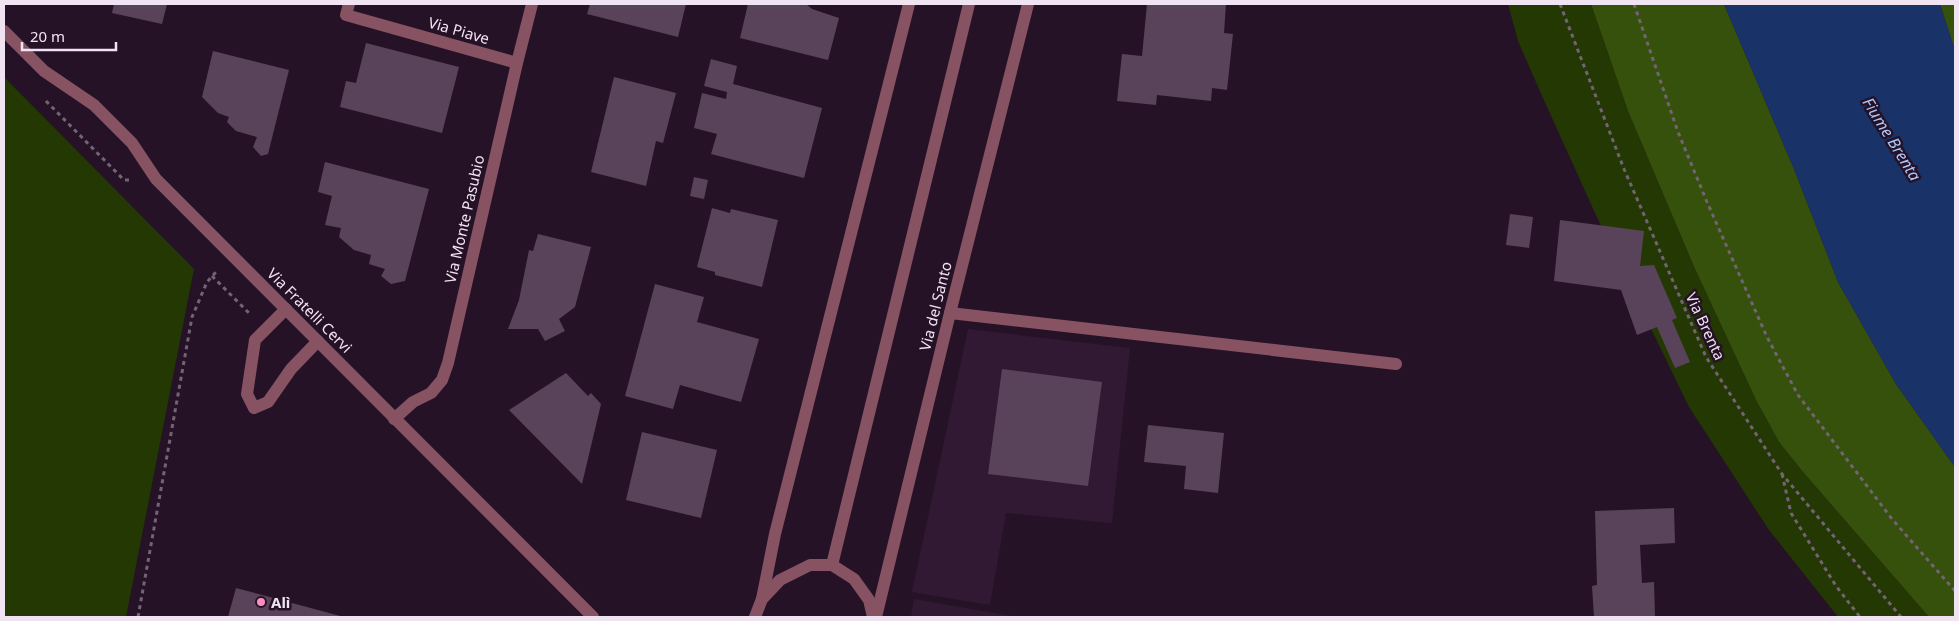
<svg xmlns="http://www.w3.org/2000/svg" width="1959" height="621" viewBox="0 0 1959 621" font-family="'Noto Sans',sans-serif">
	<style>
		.built { fill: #311833 }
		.green { fill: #233803 }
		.forest { fill: #36510b }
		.water { fill: #193369 }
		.building { fill: #59435a }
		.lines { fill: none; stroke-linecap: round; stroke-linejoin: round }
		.path { stroke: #746375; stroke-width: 3; stroke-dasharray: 4 4; stroke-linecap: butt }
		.service { stroke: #875362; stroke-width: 12 }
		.minor { stroke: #875362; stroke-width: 12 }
		.tertiary { stroke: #875362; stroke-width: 12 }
		.poi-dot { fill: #fe8ebd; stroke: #261227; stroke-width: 2 }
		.labels { text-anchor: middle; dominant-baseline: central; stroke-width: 5; stroke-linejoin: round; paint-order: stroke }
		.street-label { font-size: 15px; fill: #f1e4f2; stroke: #261227 }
		.poi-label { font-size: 15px; font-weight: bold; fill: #f1e4f2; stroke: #261227; text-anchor: start }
		.water-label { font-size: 16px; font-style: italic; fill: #acc7fa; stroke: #261227 }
	</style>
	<rect width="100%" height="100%" fill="#261227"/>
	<g class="built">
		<path d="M968 329 1130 348 1112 523 1006 513 990 605 912 592Z"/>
		<path d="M914 599 1017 617H911Z"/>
	</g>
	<g class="green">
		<path d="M1508 4H1591L1628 111 1695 269 1756 400 1779 442 1803 472 1929 617H1838L1769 530 1689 407 1595 213 1543 98 1518 41Z"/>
		<path d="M4 77 194 269 126 617H4Z"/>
	</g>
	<g class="forest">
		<path d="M1591 4H1724L1794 169 1838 282 1896 384 1955 467V617H1929L1803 472 1779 442 1756 400 1695 269 1628 111Z"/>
		<path d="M1940 4H1955V51Z"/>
	</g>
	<path class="water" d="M1724 4H1940L1955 51V467L1896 384 1838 282 1794 169Z"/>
	<g class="building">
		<path d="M114 4H167L162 24 112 13Z"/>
		<path d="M590 4H686L678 37 587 14Z"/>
		<path d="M748 4H806L812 9 839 18 828 60 740 38Z"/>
		<path d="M1147 4H1226L1224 33 1233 34 1227 90 1212 88 1211 101 1157 95 1156 105 1117 101 1122 54 1142 56Z"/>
		<path d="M366 43 459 67 442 133 340 107 346 81 356 83Z"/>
		<path d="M213 51 289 70 268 154 261 156 253 147 257 137 236 131 227 122 229 117 218 113 202 97Z"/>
		<path d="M711 59 737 66 733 84 822 108 804 178 711 154 717 134 694 128 702 93 726 99 727 92 704 86Z"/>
		<path d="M614 77 676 93 663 143 656 141 646 186 591 172Z"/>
		<path d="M325 162 429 189 405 281 391 284 381 276 385 269 369 264 371 255 354 250 339 237 341 228 325 225 332 196 318 192Z"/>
		<path d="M694 177 708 180 704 199 690 196Z"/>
		<path d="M712 208 730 213 731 209 778 220 762 287 715 275V272L697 267Z"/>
		<path d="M1510 214 1533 217 1529 248 1506 245Z"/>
		<path d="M1560 220 1644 231 1640 266 1654 265 1677 318 1672 320 1690 362 1675 368 1657 327 1637 335 1621 290 1554 281Z"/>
		<path d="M538 234 591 247 575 307 559 319 565 331 545 341 538 329H508L519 300 529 250 533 251Z"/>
		<path d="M655 284 704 297 697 322 759 339 741 402 680 385 673 409 625 396Z"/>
		<path d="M1002 369 1102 382 1088 486 988 474Z"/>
		<path d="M566 373 588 396 591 393 601 404 582 484 509 410Z"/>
		<path d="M1148 425 1224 433 1218 493 1184 489 1186 466 1144 462Z"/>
		<path d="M642 432 717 450 701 518 626 500Z"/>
		<path d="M1674 508 1675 543 1640 545 1642 583 1654 582 1655 617H1594L1592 586 1597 585 1595 511Z"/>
		<path d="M236 588 344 617H228Z"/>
	</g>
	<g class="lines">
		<g class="path">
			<path d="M1560 4 1624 169 1706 357 1782 474 1901 617"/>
			<path d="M1634 4 1678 132 1707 202 1767 337 1798 395 1892 519 1955 591"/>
			<path d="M46 101 124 180H129"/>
			<path d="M212 276 251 315"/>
			<path d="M1782 474 1791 513 1836 586 1860 617"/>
			<path d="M138 617 192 317 207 282 216 272"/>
		</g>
		<path class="service" d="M286 309 255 340 247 394 254 408 268 402 291 369 318 341"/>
		<g class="minor">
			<path d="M349 4 346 15 517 63"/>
			<path d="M4 31 44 71 94 105 132 143 156 179 593 617"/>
			<path d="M950 313 1396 364"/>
			<path d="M394 419 413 402 431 393 442 380 448 363 517 63 532 4"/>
			<path d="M762 599 775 534 909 4"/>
			<path d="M876 617 950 313 1028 4"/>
		</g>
		<g class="tertiary">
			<path d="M832 565 969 4"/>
			<path d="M755 617 762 599 780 580 810 565H832L854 579 869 600 873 617"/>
		</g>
	</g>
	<circle class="poi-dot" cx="261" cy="602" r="5"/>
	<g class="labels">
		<g class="street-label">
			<text transform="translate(459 30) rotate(16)">Via Piave</text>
			<text transform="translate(464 219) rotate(-77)">Via Monte Pasubio</text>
			<text transform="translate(935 306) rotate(-76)">Via del Santo</text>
			<text transform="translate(310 310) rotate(45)">Via Fratelli Cervi</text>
			<text transform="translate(1706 326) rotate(65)">Via Brenta</text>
		</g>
		<g class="poi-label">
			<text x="271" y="602">Alì</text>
		</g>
		<g class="water-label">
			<text transform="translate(1892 139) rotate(58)">Fiume Brenta</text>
		</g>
	</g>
	<rect width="1959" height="621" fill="none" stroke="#f1e4f2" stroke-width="10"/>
	<path d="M22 42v8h94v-8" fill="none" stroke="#f1e4f2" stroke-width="2.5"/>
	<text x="30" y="42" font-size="15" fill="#f1e4f2" stroke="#261227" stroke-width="4" paint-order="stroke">20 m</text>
</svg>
